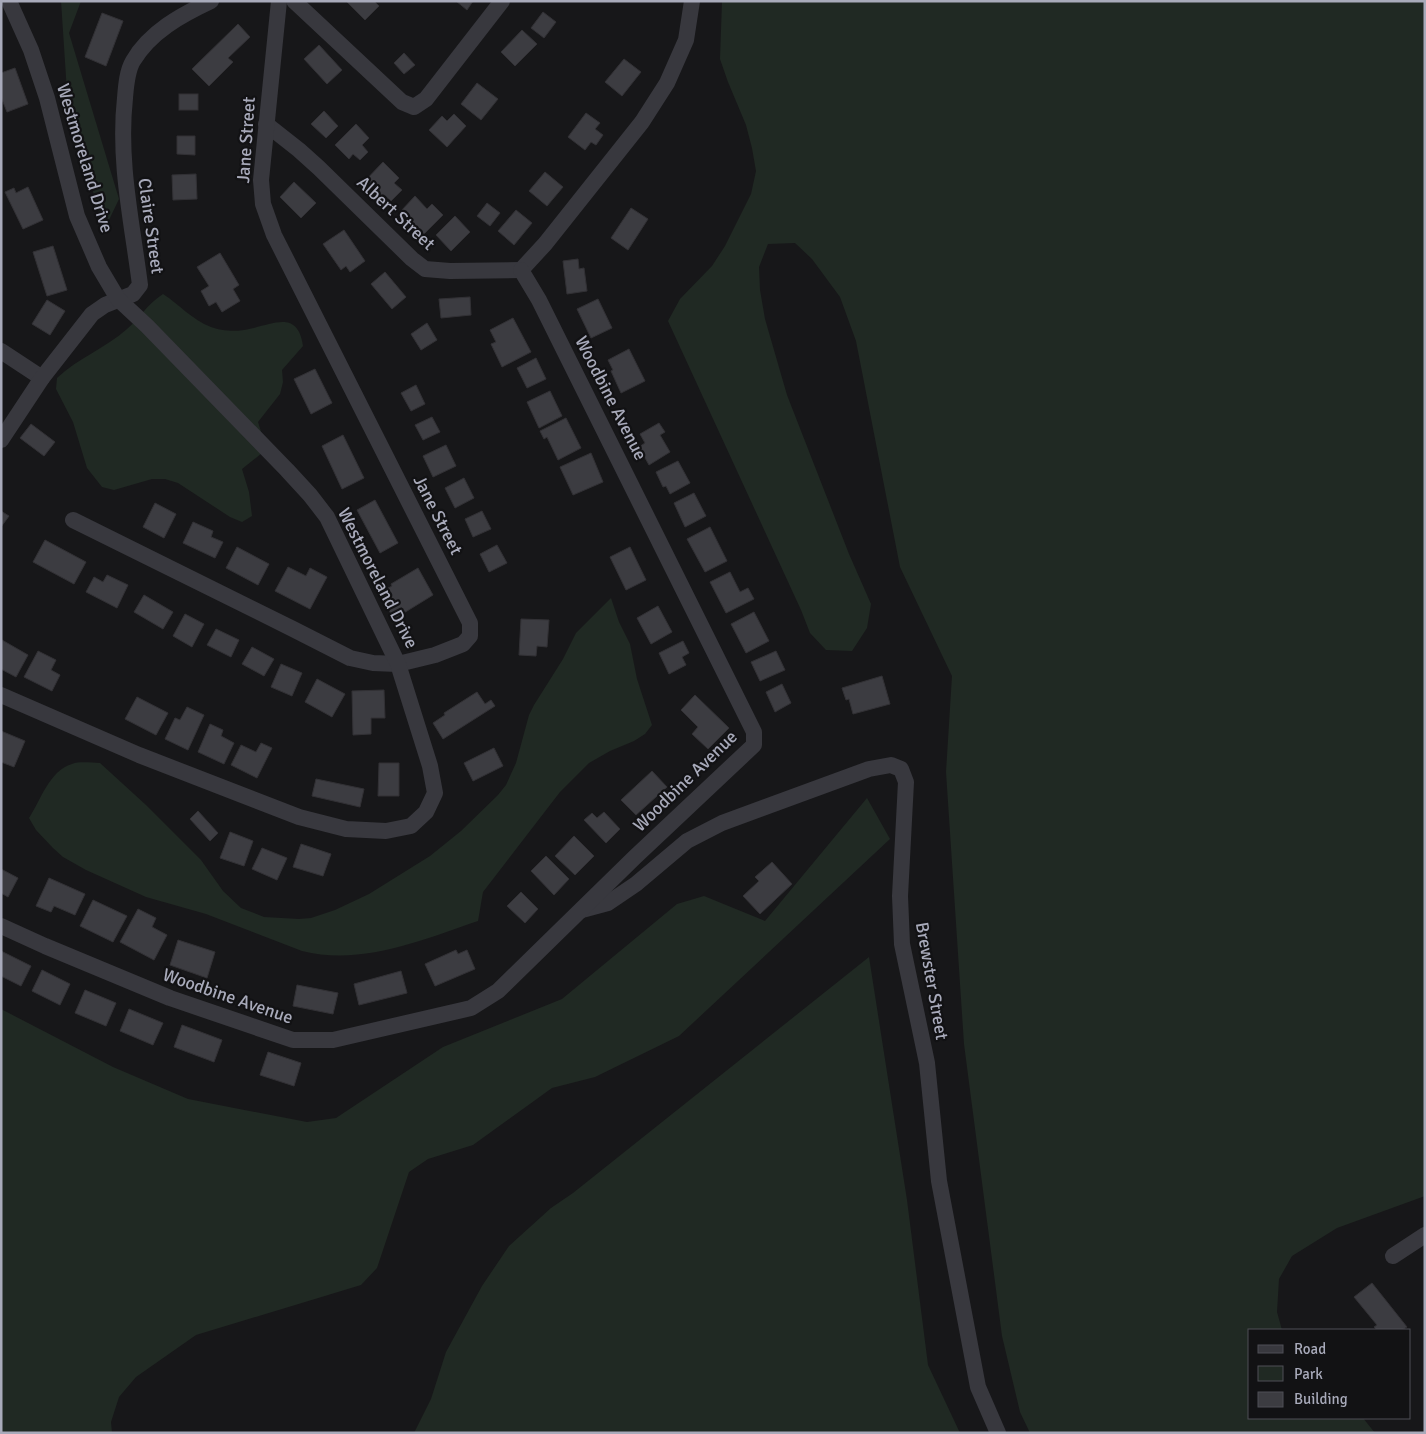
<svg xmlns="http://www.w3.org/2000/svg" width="1426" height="1434" viewBox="0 0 1426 1434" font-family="Signika,sans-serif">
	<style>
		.green { fill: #202923 }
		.building { fill: #3c3c41; stroke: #323135 }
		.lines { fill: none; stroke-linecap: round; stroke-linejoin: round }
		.minor { stroke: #38383e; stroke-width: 16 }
		.labels { text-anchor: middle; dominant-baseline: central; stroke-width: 4.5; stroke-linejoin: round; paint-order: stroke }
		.street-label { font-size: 18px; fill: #a8aaba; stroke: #121214 }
	</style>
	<rect width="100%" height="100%" fill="#171719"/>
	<g class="green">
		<path d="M61 1H81L69 33 119 199 109 220 98 211 67 92Z"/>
		<path d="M722 1H1425V1196L1337 1228 1292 1256 1279 1279 1277 1312 1282 1330H1250V1418H1363L1375 1433H1030L1020 1412 1002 1336 964 1044 946 772 952 676 900 567 856 341 840 297 812 259 795 243 768 244 759 267 760 290 765 319 787 395 849 554 871 604 867 628 852 651 826 650 810 633 801 610 668 321 680 299 712 266 725 246 751 194 756 171 752 148 746 125 728 82 720 59Z"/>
		<path d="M163 294C179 304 192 320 211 327 220 331 239 332 249 329 274 324 298 310 303 346L282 370 283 382 280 394 258 422 263 438 262 453 242 469 249 492 252 516 242 522 230 517 178 483 165 479H152L114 490 102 487 87 468 73 422 56 389 57 378C78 358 106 348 127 329 141 317 146 305 163 294Z"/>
		<path d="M611 598 619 622 630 644 637 679 652 725 645 734 634 741 610 751 589 763 560 792 483 892 478 921C422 940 362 966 302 951L206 914 146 897 86 870 63 857 53 848 36 830 29 818C41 800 49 771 72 764 80 761 91 763 100 763L146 805 201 860 223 891 241 908 264 917 299 919 311 918 335 910 369 894 430 856 461 831 498 795 506 785 516 763 529 715 534 705 563 659 576 633Z"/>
		<path d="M867 798 890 839 679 1036 595 1077 552 1088 473 1145 428 1159 409 1172 377 1268 361 1285 196 1335 136 1377 119 1397 111 1422 112 1433H1V1009L113 1067 188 1099 307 1122 336 1118 443 1047 562 999 677 904 704 896 765 921Z"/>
		<path d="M869 957 907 1200 928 1365 960 1433H414L431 1399 446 1352 482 1286 509 1246 551 1208 573 1193Z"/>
	</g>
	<g class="building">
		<path d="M346 1H374L379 6 365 20Z"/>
		<path d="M456 1H473L467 10Z"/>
		<path d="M543 12 556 22 544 38 531 28Z"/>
		<path d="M102 13 123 21 106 66 85 57Z"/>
		<path d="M238 24 250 37 228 58 233 62 209 86 192 69Z"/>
		<path d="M522 30 537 44 515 66 501 52Z"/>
		<path d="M319 45 342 70 327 84 304 59Z"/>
		<path d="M404 53 415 65 404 74 394 63Z"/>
		<path d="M624 59 641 72 622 96 605 82Z"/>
		<path d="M15 68 28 104 7 112 1 97V73Z"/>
		<path d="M477 83 498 99 481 120 461 104Z"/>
		<rect x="179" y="94" width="19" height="16"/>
		<path d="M324 111 338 126 326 138 311 124Z"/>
		<path d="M586 113 600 123 595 129 603 135 596 145 591 142 585 150 568 137Z"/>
		<path d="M454 114 466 126 447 147 429 130 442 116 447 121Z"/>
		<path d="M356 124 369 138 362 145 368 152 360 160 353 154 349 159 335 145Z"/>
		<path d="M177 136H195V155L177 154Z"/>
		<path d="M383 162 399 178 394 183 402 190 391 201 383 194 379 198 363 183Z"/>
		<path d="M545 172 563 187 547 206 529 191Z"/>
		<path d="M196 174 197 199 173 200 172 175Z"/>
		<path d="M294 182 316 203 301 218 280 197Z"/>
		<path d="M28 187 43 220 23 229 5 192 14 188 16 193Z"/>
		<path d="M415 196 427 209 432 204 443 215 424 234 401 211Z"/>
		<path d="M487 203 500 213 490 226 477 216Z"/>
		<path d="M631 208 648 219 628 250 611 238Z"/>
		<path d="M516 210 532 223 514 245 498 231Z"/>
		<path d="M455 216 470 232 451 251 436 235Z"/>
		<path d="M344 230 365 261 350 272 346 266 341 270 323 244Z"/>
		<path d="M53 246 67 290 47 296 33 252Z"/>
		<path d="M220 253 239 285 233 289 240 301 222 312 216 302 209 306 201 291 209 286 197 267Z"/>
		<path d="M578 259 579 269 584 268 587 291 567 294 563 261Z"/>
		<path d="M385 272 406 297 392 309 371 284Z"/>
		<path d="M470 297 471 315 441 318 439 299Z"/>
		<path d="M598 299 612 328 591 338 577 309Z"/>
		<path d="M47 300 65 311 50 335 32 324Z"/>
		<path d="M513 318 531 352 502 367 491 344 496 342 490 330Z"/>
		<path d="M427 323 437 340 421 350 411 334Z"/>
		<path d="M629 349 645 381 621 393 611 371 613 370 608 360Z"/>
		<path d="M536 358 546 379 527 388 517 368Z"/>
		<path d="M315 369 332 403 311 414 294 379Z"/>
		<path d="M416 385 425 404 411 411 401 393Z"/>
		<path d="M550 391 562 416 539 428 527 402Z"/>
		<path d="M432 417 440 432 423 440 415 425Z"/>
		<path d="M566 418 581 448 558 460 547 437 544 439 540 431Z"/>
		<path d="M659 423 665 432 660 435 670 452 649 465 639 447 645 443 640 434Z"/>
		<path d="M31 424 55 442 44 456 20 438Z"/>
		<path d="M343 435 364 478 342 489 322 446Z"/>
		<path d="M446 445 456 466 433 477 423 456Z"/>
		<path d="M591 453 603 482 573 495 560 467Z"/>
		<path d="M678 461 690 483 670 494 666 486 663 487 656 472Z"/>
		<path d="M464 478 474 498 455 508 445 488Z"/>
		<path d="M694 493 706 516 685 527 674 503Z"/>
		<path d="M375 500 398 543 380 553 357 510Z"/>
		<path d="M155 503 176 514 164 538 143 527Z"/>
		<path d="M1 511 9 516 1 527Z"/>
		<path d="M482 511 491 529 473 537 465 519Z"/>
		<path d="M193 522 213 531 211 537 223 542 215 558 183 543Z"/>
		<path d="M710 527 727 561 705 572 687 539Z"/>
		<path d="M45 540 86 562 74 584 33 562Z"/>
		<path d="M497 545 507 563 489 572 480 554Z"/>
		<path d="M237 547 269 564 258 585 226 568Z"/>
		<path d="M630 547 646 580 626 590 610 557Z"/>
		<path d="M288 567 306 576 310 568 327 577 310 609 275 591Z"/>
		<path d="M418 568 433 595 394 619 379 593 392 586 391 584Z"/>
		<path d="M730 572 740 592 748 588 754 599 726 613 710 582Z"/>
		<path d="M107 575 128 585 117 608 86 592 94 577 103 582Z"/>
		<path d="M144 595 173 612 163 629 134 612Z"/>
		<path d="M658 606 672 632 651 644 637 618Z"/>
		<path d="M754 612 769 641 746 653 731 624Z"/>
		<path d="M185 614 204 624 192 647 173 636Z"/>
		<path d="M521 619 549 620 547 647 537 646 536 656 519 655Z"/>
		<path d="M216 629 239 640 231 657 207 645Z"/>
		<path d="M2 640 28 655 16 677 1 669Z"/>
		<path d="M683 641 689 653 682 657 686 665 669 674 659 653Z"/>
		<path d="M252 647 274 659 264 676 242 664Z"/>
		<path d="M38 651 56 660 51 670 60 675 52 691 24 677Z"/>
		<path d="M776 651 785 670 760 681 751 662Z"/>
		<path d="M281 664 302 673 292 696 271 687Z"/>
		<path d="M882 676 890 704 853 714 849 699 846 700 842 688Z"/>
		<path d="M317 679 345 694 332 717 305 702Z"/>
		<path d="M782 684 791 703 775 712 766 692Z"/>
		<path d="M384 690 385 718H371V734L353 735 352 691Z"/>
		<path d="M477 692 485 704 491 700 495 706 443 739 433 723 445 715 444 713Z"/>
		<path d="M695 695 729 728 708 749 692 734 698 727 681 710Z"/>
		<path d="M137 697 168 713 156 735 125 719Z"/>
		<path d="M187 707 204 715 188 750 165 739 175 718 180 720Z"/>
		<path d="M210 724 223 730 221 736 234 743 224 764 198 752Z"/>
		<path d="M1 731 25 741 14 767 1 762Z"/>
		<path d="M261 743 272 748 257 778 231 765 241 745 256 752Z"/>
		<path d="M494 748 503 766 473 781 464 763Z"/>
		<path d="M379 763H399V796H378Z"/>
		<path d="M652 771 667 787 636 815 621 800Z"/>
		<path d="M316 779 364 789 360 807 312 796Z"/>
		<path d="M198 811 218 833 210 841 190 819Z"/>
		<path d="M604 812 620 829 606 843 584 820 592 813 597 818Z"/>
		<path d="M230 832 253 841 244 866 220 858Z"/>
		<path d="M574 836 594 856 575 875 555 856Z"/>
		<path d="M301 844 331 854 323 876 293 867Z"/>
		<path d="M262 848 287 858 277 880 252 869Z"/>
		<path d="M546 856 569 879 554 895 531 871Z"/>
		<path d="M772 862 792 884 760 914 743 896 759 881 755 877Z"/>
		<path d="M1 869 18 878 8 897 1 893Z"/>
		<path d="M49 878 85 894 75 915 54 906 51 912 36 906Z"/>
		<path d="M521 892 538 909 525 923 507 906Z"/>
		<path d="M93 900 127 916 113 942 80 926Z"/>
		<path d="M138 909 156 918 152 927 167 935 154 960 120 942Z"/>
		<path d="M178 940 215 952 207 978 170 965Z"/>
		<path d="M456 950 458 954 467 950 475 969 435 986 425 964Z"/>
		<path d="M1 951 31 966 21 986 1 976Z"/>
		<path d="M42 970 70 984 60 1005 32 991Z"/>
		<path d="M401 971 407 993 359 1005 354 984Z"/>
		<path d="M297 985 338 993 333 1014 293 1006Z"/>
		<path d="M85 990 116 1003 106 1026 75 1013Z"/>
		<path d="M129 1009 163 1023 153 1045 120 1031Z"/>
		<path d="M182 1025 222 1040 214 1062 174 1047Z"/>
		<path d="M268 1052 301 1063 294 1086 260 1075Z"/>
		<path d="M1372 1283 1407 1327 1402 1330H1377L1374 1327 1377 1325 1354 1297Z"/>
	</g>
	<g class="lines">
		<g class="minor">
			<path d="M294 1 402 102 414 107 426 99 502 1"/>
			<path d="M266 124 299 150 319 168 412 259 425 269 450 271 521 270"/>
			<path d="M521 270 545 244 642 122 667 83 686 40 692 1"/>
			<path d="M1 351 42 378"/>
			<path d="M1 440 42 378 92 314 105 305 133 294 140 285C132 222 118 161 125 98 126 86 127 71 133 61 150 32 181 15 211 1"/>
			<path d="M73 520 293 629 350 658 373 663 398 664 435 655 463 644 470 636V623L274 235 263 204 261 180 279 1"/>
			<path d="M1 695 139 755 299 817 346 829 386 831 411 826 426 812 435 793 430 766 398 664 327 517 310 495 287 470 147 326 118 299 99 267 77 216 47 98 31 50 9 1"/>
			<path d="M582 910 608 903 636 884 687 841 722 823 869 769 891 765 901 769 906 782 900 896 902 944 927 1063 939 1181 978 1387 998 1433"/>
			<path d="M1 926 45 946 170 998 293 1040H333L471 1008 498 991 635 857 754 745V732L539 300 521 270"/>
			<path d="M1393 1256 1425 1235"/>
		</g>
	</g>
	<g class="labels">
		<g class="street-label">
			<text transform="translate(246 140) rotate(-86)">Jane Street</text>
			<text transform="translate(85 158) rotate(73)">Westmoreland Drive</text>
			<text transform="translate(396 213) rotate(43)">Albert Street</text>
			<text transform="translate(151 226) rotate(82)">Claire Street</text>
			<text transform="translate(611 398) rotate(63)">Woodbine Avenue</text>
			<text transform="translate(438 515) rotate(63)">Jane Street</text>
			<text transform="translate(378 578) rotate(63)">Westmoreland Drive</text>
			<text transform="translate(685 781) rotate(-44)">Woodbine Avenue</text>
			<text transform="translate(932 981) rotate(80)">Brewster Street</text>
			<text transform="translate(228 996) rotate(19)">Woodbine Avenue</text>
		</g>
	</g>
	<rect width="1426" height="1434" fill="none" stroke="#a8aaba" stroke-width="5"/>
	<rect x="1248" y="1329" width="162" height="90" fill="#121214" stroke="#4e4f56"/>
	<rect x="1258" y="1345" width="25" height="8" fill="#38383e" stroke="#4e4f56"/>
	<text x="1294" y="1354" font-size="15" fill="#a8aaba">Road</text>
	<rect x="1258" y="1366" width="25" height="15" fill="#202923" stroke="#4e4f56"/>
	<text x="1294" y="1379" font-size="15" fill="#a8aaba">Park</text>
	<rect x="1258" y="1392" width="25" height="15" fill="#3c3c41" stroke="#4e4f56"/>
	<text x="1294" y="1404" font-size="15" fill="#a8aaba">Building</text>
</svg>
